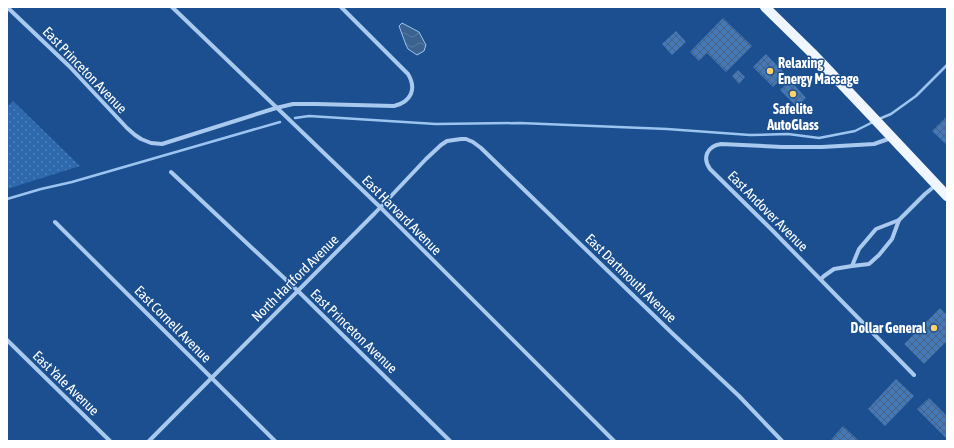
<svg xmlns="http://www.w3.org/2000/svg" width="954" height="448" viewBox="0 0 954 448" font-family="'Asap Condensed',sans-serif">
	<style>
		.park { fill: url(#park-dots) }
		.water { fill: url(#water-waves); stroke: #9cc4f0 }
		.lines { fill: none; stroke-linecap: round; stroke-linejoin: round }
		.stream { stroke: #9cc4f0; stroke-width: 2.5 }
		.building { fill: url(#building-cross-hatch) }
		.minor { stroke: #a9c9ee; stroke-width: 4 }
		.primary { stroke: #f0f6ff; stroke-width: 10 }
		.poi-dot { fill: #ffd166; stroke: #1b4f8f; stroke-width: 1.5 }
		.labels { text-anchor: middle; dominant-baseline: central; stroke-width: 3; stroke-linejoin: round; paint-order: stroke }
		.poi-label { font-size: 14px; font-weight: bold; fill: #fff; stroke: #1b4f8f; text-anchor: start }
		.street-label { font-size: 14px; fill: #fff; stroke: #1b4f8f }
	</style>
	<defs>
		<pattern id="park-dots" width="8" height="8" patternUnits="userSpaceOnUse"><rect width="8" height="8" fill="#2e69ad"/><path d="M2 2h.1M6 6h.1" fill="none" stroke="#4d80b9" stroke-width="1.8" stroke-linecap="round"/></pattern>
		<pattern id="water-waves" width="16" height="10" patternUnits="userSpaceOnUse"><rect width="16" height="10" fill="#3c6290"/><path d="M0 5q4-4 8 0t8 0" fill="none" stroke="#597aa1"/></pattern>
		<pattern id="building-cross-hatch" width="8" height="8" patternUnits="userSpaceOnUse"><rect width="8" height="8" fill="#4478b7"/><path d="M0 0l8 8M0 8l8-8" fill="none" stroke="#486282"/></pattern>
	</defs>
	<rect width="100%" height="100%" fill="#1b4f8f"/>
	<path class="park" d="M13 101 80 166 7 189V107Z"/>
	<path class="water" d="M402 23 419 32 426 45 424 51 417 55 408 49 406 45 399 26Z"/>
	<g class="lines">
		<g class="stream">
			<path d="M295 118 309 116 436 124 520 123 667 129 750 135 788 134 819 138 855 131 873 122"/>
			<path d="M879 119 891 114 916 96 947 65"/>
			<path d="M7 199 41 189 72 182 280 122"/>
		</g>
	</g>
	<g class="building">
		<path d="M723 18 752 46 726 72 707 53 699 61 690 52Z"/>
		<path d="M676 31 686 42 672 55 662 44Z"/>
		<path d="M766 54 786 74 773 87 753 67Z"/>
		<path d="M738 70 745 77 739 84 732 76Z"/>
		<path d="M790 80 806 98 797 107 780 90Z"/>
		<path d="M947 116V145L932 131Z"/>
		<path d="M940 308 947 315V341L924 364 904 344Z"/>
		<path d="M896 379 914 396 885 426 868 409Z"/>
		<path d="M929 398 947 416V439L917 409Z"/>
		<path d="M843 426 859 441H830Z"/>
	</g>
	<g class="lines">
		<g class="minor">
			<path d="M7 7 69 66 127 128 135 135 141 139 151 143 162 144 276 108 293 104H316L394 106C411 102 417 89 408 74L341 7"/>
			<path d="M172 7 380 207 614 441"/>
			<path d="M891 138 874 144 822 147H782L721 144C707 146 702 158 710 169L772 230 914 375"/>
			<path d="M171 172 298 291 450 441"/>
			<path d="M55 222 275 441"/>
			<path d="M852 266 859 249 876 229 899 220 925 194 936 185"/>
			<path d="M821 279 824 276 834 269 852 266 869 264 879 255 892 239 899 220"/>
			<path d="M7 340 110 441"/>
			<path d="M149 441 375 213 426 159 441 145 447 141 461 139H466L473 142 481 148 673 334 739 396 782 441"/>
		</g>
		<path class="primary" d="M765 7 812 53 868 112 947 196"/>
	</g>
	<g class="poi-dot">
		<circle cx="770" cy="71" r="4"/>
		<circle cx="793" cy="94" r="4"/>
		<circle cx="934" cy="328" r="4"/>
	</g>
	<g class="labels">
		<g class="poi-label">
			<text x="778" y="63">Relaxing<tspan x="778" dy="16">Energy Massage</tspan></text>
			<text x="793" y="109" text-anchor="middle">Safelite<tspan x="793" dy="16">AutoGlass</tspan></text>
			<text x="926" y="328" text-anchor="end">Dollar General</text>
		</g>
		<g class="street-label">
			<text transform="translate(85 70) rotate(46)">East Princeton Avenue</text>
			<text transform="translate(768 211) rotate(45)">East Andover Avenue</text>
			<text transform="translate(402 215) rotate(45)">East Harvard Avenue</text>
			<text transform="translate(295 278) rotate(-45)">North Hartford Avenue</text>
			<text transform="translate(631 278) rotate(44)">East Dartmouth Avenue</text>
			<text transform="translate(173 324) rotate(45)">East Cornell Avenue</text>
			<text transform="translate(354 331) rotate(44)">East Princeton Avenue</text>
			<text transform="translate(66 383) rotate(44)">East Yale Avenue</text>
		</g>
	</g>
	<rect width="954" height="448" fill="none" stroke="#ffffff" stroke-width="16"/>
</svg>
